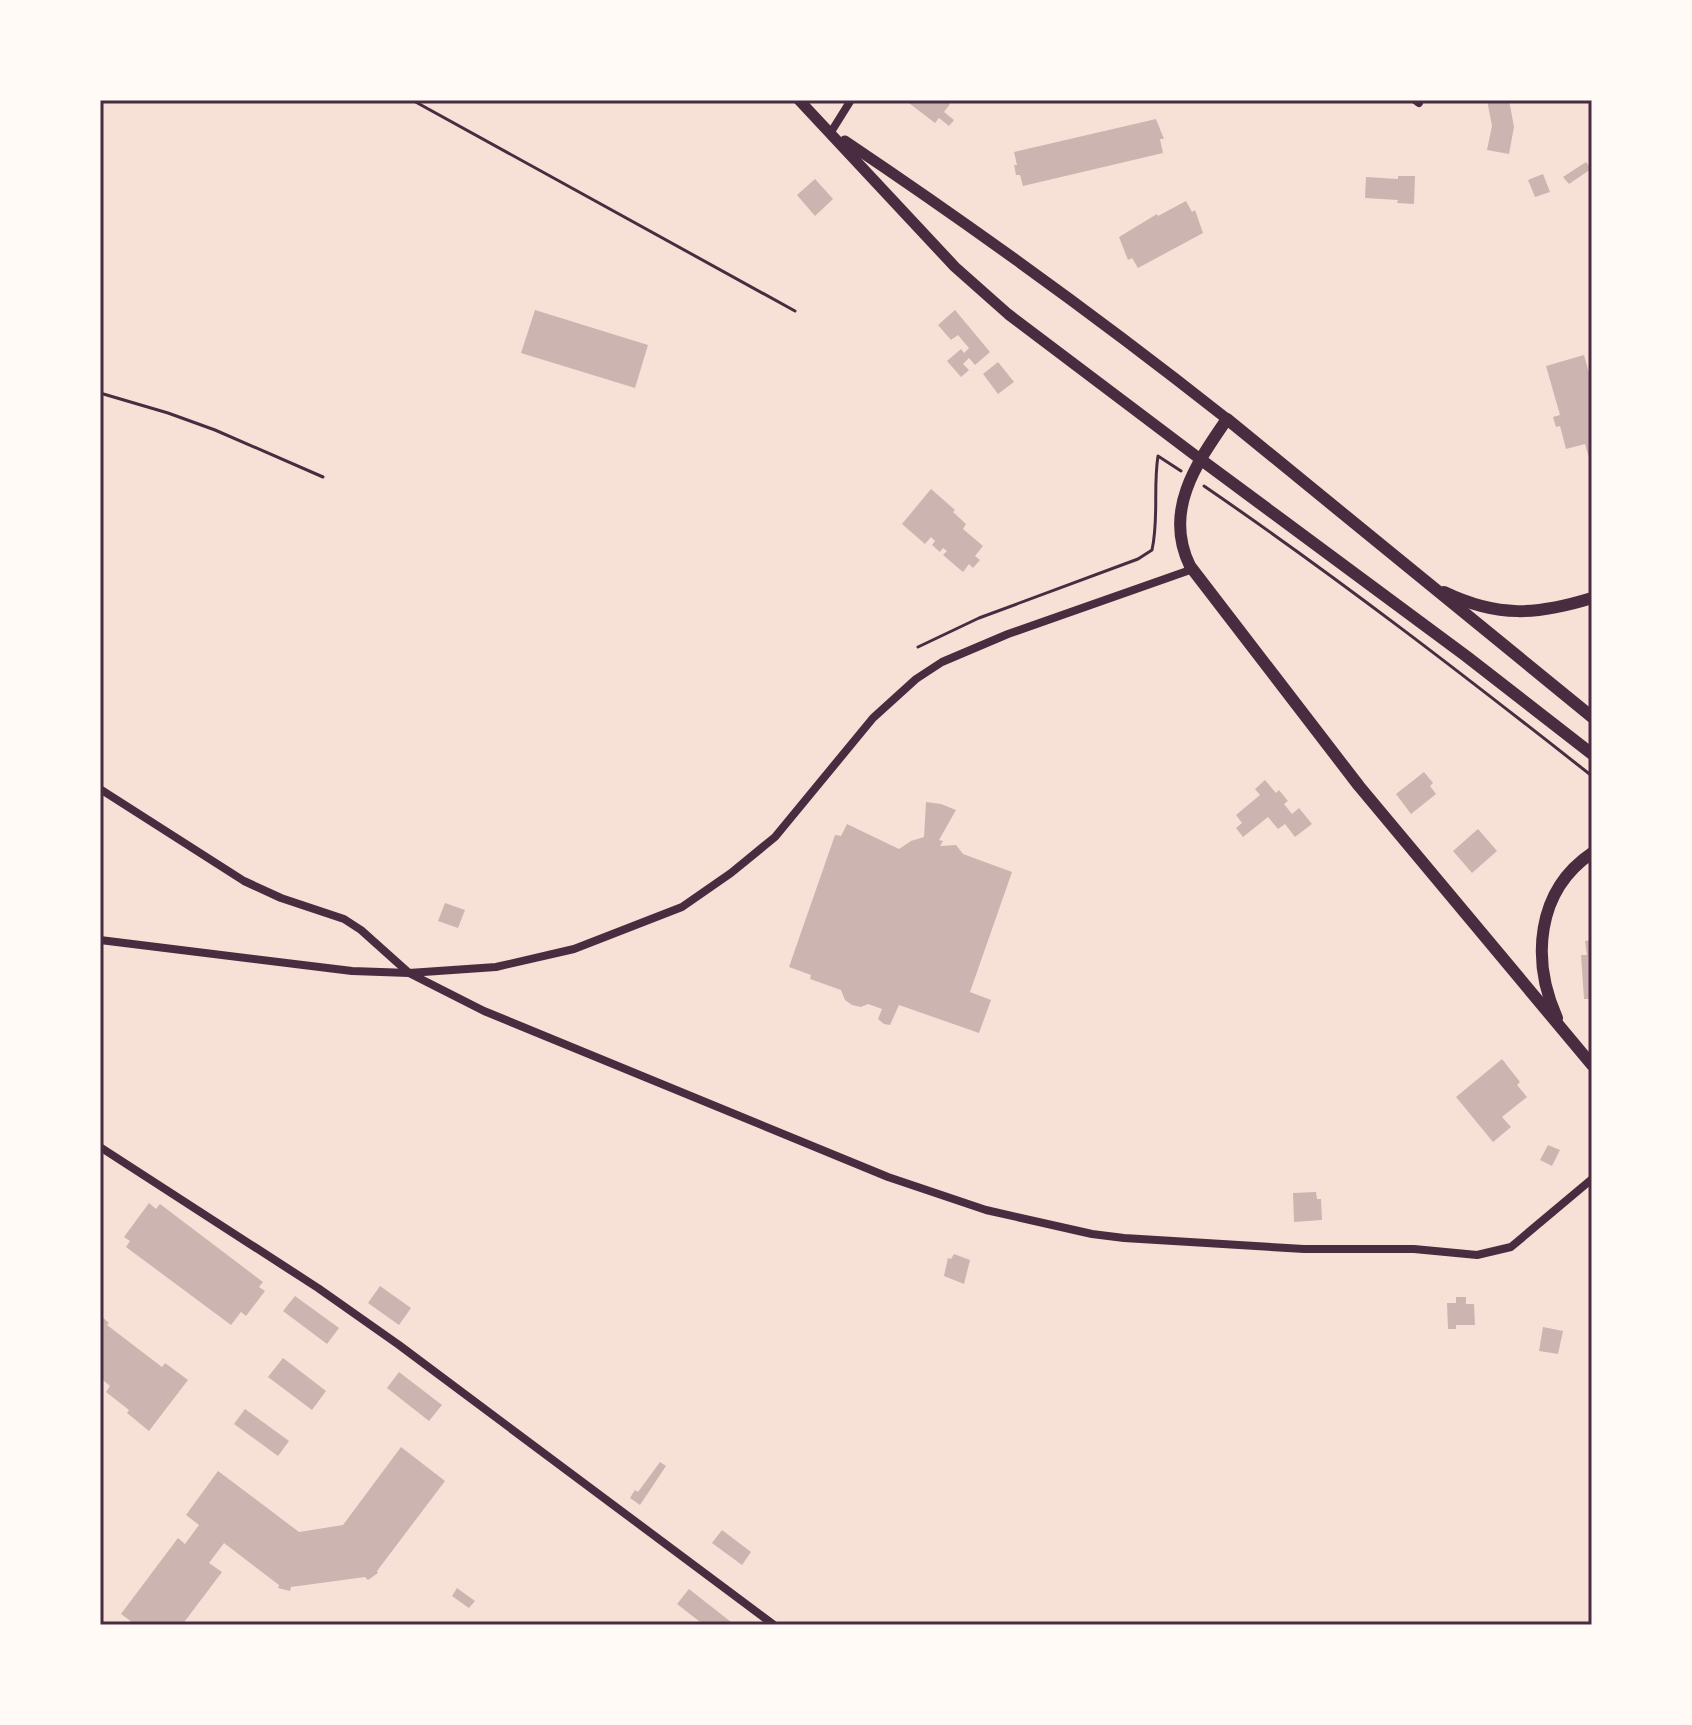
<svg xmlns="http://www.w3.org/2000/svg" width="1692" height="1725" viewBox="0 0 1692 1725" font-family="Arial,sans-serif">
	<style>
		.building { fill: #ccb4b1 }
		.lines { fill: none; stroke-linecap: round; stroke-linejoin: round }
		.path { stroke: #4a2c40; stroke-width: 3 }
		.minor { stroke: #4a2c40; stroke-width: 8 }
		.secondary { stroke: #4a2c40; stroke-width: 11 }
		.primary { stroke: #4a2c40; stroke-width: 12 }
		.neatline { fill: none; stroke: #4a2c40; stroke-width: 3 }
	</style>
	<rect width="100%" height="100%" fill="#f7e1d7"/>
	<g class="building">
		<path d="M905 100H945L950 104 944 112 954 120 949 126 939 118 935 123Z"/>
		<path d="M1487 100H1509L1514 127 1509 154 1487 150 1492 126Z"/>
		<path d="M1156 119 1164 139H1160L1163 153 1023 186 1020 175H1016L1014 165H1017L1014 152Z"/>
		<path d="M1586 162 1591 169 1569 184 1563 177Z"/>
		<path d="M1543 174 1550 192 1535 197 1528 180Z"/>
		<path d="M1398 176H1415L1414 204 1397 203 1398 200 1365 198 1366 177 1398 179Z"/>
		<path d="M815 179 833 199 815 216 797 195Z"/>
		<path d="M1186 201 1192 212 1195 210 1203 233 1138 268 1132 258 1128 260 1119 237 1157 214 1158 216Z"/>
		<path d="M535 310 648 345 635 388 521 353Z"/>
		<path d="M955 310 990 352 975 365 969 358 963 364 969 370 961 377 947 361 961 349 964 353 969 348 958 335 951 340 938 325Z"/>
		<path d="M1584 355 1592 384 1591 465 1585 444 1566 449 1560 426 1556 427 1553 417 1560 415 1546 366Z"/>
		<path d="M998 362 1014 382 998 394 983 374Z"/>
		<path d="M931 489 955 510 953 512 966 524 963 529 983 546 975 556 980 560 973 568 969 564 963 572 943 555 947 551 943 548 940 552 932 545 935 541 931 537 925 544 902 524Z"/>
		<path d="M1424 772 1433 783 1430 786 1436 794 1411 814 1396 794Z"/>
		<path d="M1265 780 1276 793 1279 790 1288 801 1284 804 1292 814 1299 808 1312 824 1295 837 1285 824 1278 829 1268 817 1243 837 1236 828 1242 823 1236 815 1260 795 1255 789Z"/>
		<path d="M926 802 941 804 956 810 939 840 943 841 940 846 956 845 963 854 1012 872 970 992 991 1000 979 1033 899 1005 890 1025 884 1024 878 1019 882 1009 868 1004 861 1007 852 1005 845 1000 841 990 810 979 811 975 789 967 835 835 841 836 847 824 899 849 911 841 924 837Z"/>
		<path d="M1478 829 1497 851 1472 873 1453 851Z"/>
		<path d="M445 903 465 910 458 928 438 921Z"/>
		<path d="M1592 940V999H1584L1581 955H1587L1585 941Z"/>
		<path d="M1502 1059 1520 1082 1517 1085 1527 1097 1502 1117 1511 1127 1493 1142 1456 1097Z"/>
		<path d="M1548 1145 1560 1150 1552 1166 1540 1160Z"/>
		<path d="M1316 1192 1317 1199H1321L1322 1220 1294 1222 1293 1193Z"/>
		<path d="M149 1203 156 1209 160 1204 263 1282 259 1287 265 1291 246 1316 241 1312 231 1325 126 1247 130 1241 124 1237Z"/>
		<path d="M954 1254 970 1260 964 1284 944 1276 948 1258 951 1259Z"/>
		<path d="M380 1286 411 1308 399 1325 368 1303Z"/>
		<path d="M295 1296 339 1328 327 1344 283 1311Z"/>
		<path d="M1456 1297H1466V1304H1474L1475 1325H1456V1329H1448L1447 1303H1456Z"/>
		<path d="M100 1315 109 1323 107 1325 162 1367 165 1363 188 1380 149 1431 127 1413 129 1410 106 1392 110 1386 103 1380 100 1384Z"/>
		<path d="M1543 1327 1563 1331 1558 1354 1539 1351Z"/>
		<path d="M283 1358 326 1391 312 1410 268 1377Z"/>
		<path d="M399 1372 442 1405 429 1421 387 1388Z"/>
		<path d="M245 1409 289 1441 278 1456 234 1424Z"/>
		<path d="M401 1447 445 1481 377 1571 378 1573 368 1580 365 1577 291 1587 290 1591 278 1588 279 1585 224 1543 209 1563 222 1572 182 1625H136L121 1614 178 1538 185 1544 199 1525 186 1515 218 1471 299 1532 343 1525Z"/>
		<path d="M660 1462 666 1466 640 1505 630 1498 635 1490 638 1492Z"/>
		<path d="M722 1530 751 1552 742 1565 712 1543Z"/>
		<path d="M457 1588 475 1601 469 1608 452 1596Z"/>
		<path d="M689 1589 731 1622 729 1625H704L677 1604Z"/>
	</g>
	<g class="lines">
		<g class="path">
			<path d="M412 100 795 311"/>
			<path d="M100 393 168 413 215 430 323 477"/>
			<path d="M1204 486C1337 577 1465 676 1592 776"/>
			<path d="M918 647 979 618 1138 559 1152 550C1159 519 1153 487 1158 456L1181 471"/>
		</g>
		<g class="minor">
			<path d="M1415 100 1419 103"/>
			<path d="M831 132 851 100"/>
			<path d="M100 789 244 881 281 898 344 919 361 930 409 973 484 1011 888 1177 986 1210 1092 1234 1124 1238 1304 1249H1414L1477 1255 1511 1247 1592 1179"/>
			<path d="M100 940 352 971 409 973 496 967 574 949 682 907 731 873 775 837 873 718 916 679 942 662 1008 634 1193 569"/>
			<path d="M100 1147 318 1288 399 1345 774 1625"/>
		</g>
		<g class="secondary">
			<path d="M799 100 955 267 1008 314 1200 459"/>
			<path d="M845 141C976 229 1103 321 1227 419"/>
		</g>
		<g class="primary">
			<path d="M1200 459 1466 656 1592 754"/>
			<path d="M1444 592C1498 618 1537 615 1592 598"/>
			<path d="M1592 717 1227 419C1196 464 1163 511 1190 566L1359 786 1592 1065"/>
			<path d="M1557 1018C1531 960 1536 891 1592 853"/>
		</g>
	</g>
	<rect width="1692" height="1725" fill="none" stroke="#fffaf5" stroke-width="204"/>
	<rect x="102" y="102" width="1488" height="1521" class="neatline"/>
</svg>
